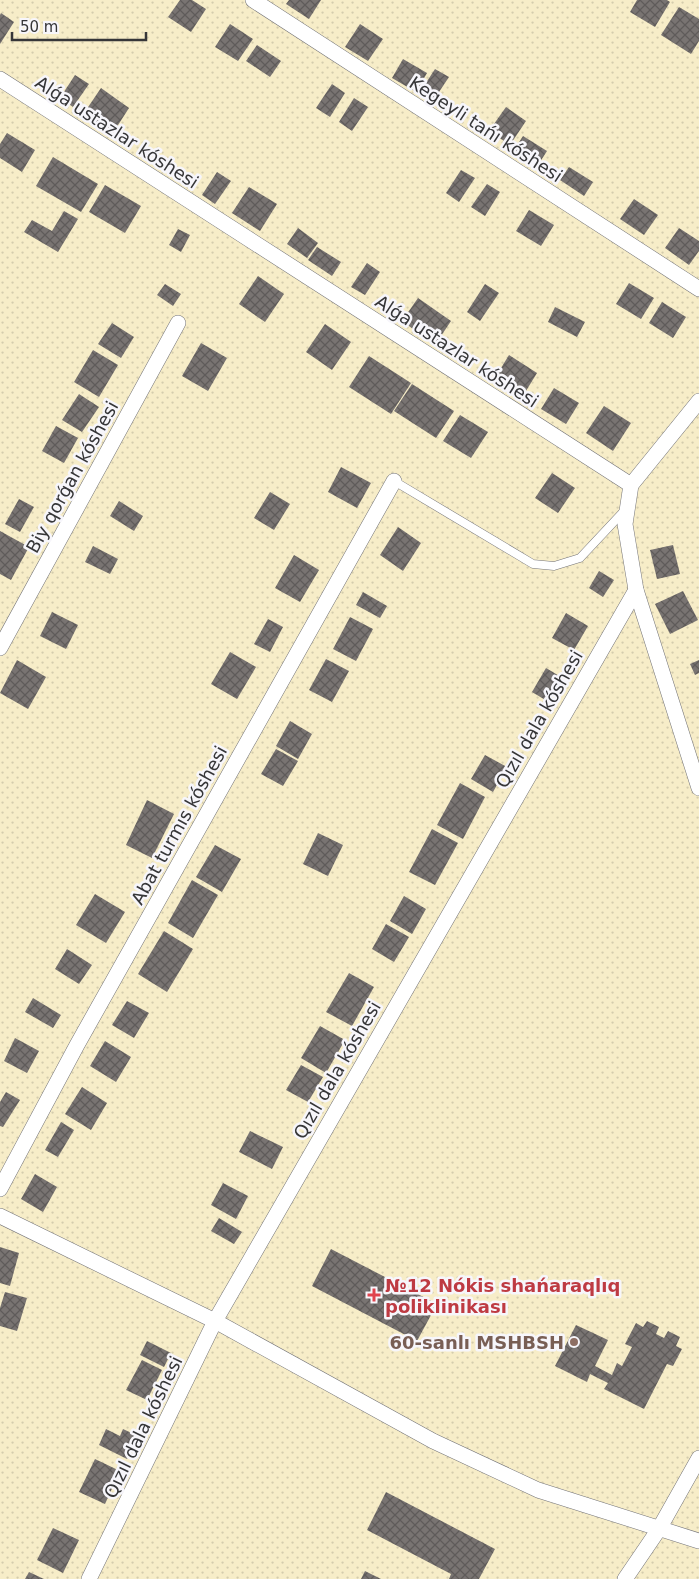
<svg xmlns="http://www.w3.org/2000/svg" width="699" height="1579" viewBox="0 0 699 1579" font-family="'DejaVu Sans',sans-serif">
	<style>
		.sand { fill: url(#sand-dots) }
		.building { fill: url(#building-cross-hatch) }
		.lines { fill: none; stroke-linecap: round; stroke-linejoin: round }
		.lane-casing { stroke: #747478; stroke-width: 9 }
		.street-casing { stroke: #747478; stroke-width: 16 }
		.lane { stroke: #fff; stroke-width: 8 }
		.street { stroke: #fff; stroke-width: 15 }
		.health-dot { fill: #e0444e; stroke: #f7f6fb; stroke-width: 2 }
		.education-dot { fill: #8d6e63; stroke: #f7f6fb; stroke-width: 2 }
		.labels { text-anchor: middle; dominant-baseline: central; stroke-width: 5; stroke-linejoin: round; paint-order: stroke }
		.street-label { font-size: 18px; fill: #363638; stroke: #f7f6fb }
		.health-label { font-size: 18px; font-weight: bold; fill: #be3a42; stroke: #f7f6fb; text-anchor: start }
		.education-label { font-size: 18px; font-weight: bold; fill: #785e54; stroke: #f7f6fb; text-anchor: end }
	</style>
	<defs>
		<pattern id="sand-dots" width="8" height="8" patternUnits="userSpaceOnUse" patternTransform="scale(1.25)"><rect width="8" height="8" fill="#f7edc8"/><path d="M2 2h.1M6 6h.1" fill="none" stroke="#d4ccad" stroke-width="1.8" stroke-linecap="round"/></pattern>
		<pattern id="building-cross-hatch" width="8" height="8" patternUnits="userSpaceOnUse" patternTransform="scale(1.25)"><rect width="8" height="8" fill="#797472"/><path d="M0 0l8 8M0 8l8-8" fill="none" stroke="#5f5b5a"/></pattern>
	</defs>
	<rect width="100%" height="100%" fill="#f7f6fb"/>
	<rect class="sand" x="0" y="0" width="699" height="1579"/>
	<g class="building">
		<path d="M180 0H192L206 9 191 32 168 17Z"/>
		<path d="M289 0H321L309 19 286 4Z"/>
		<path d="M637 0H667L670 2 655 27 630 12Z"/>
		<path d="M679 7 699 19V41L691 54 661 35Z"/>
		<path d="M1 13 14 22 0 44V15Z"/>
		<path d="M230 24 253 39 238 61 215 47Z"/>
		<path d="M360 24 383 39 368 61 345 47Z"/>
		<path d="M257 45 281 61 270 77 246 61Z"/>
		<path d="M403 59 427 73 416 92 392 78Z"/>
		<path d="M435 69 449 77 433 101 420 92Z"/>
		<path d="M75 75 89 84 73 107 60 98Z"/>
		<path d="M332 84 345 93 330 117 316 108Z"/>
		<path d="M101 88 129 108 111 136 82 116Z"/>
		<path d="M354 98 368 107 352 131 339 122Z"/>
		<path d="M506 107 526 121 510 145 489 131Z"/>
		<path d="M7 133 35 150 22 172 0 158V144Z"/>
		<path d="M523 136 547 151 538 165 514 150Z"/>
		<path d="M53 157 98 184 81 212 36 186Z"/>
		<path d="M569 167 593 182 584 196 560 180Z"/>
		<path d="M461 170 475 178 459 202 446 193Z"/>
		<path d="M217 172 231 181 215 204 202 195Z"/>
		<path d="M487 184 500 192 485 216 471 207Z"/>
		<path d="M105 185 141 206 125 233 89 212Z"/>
		<path d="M249 187 277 204 260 231 232 213Z"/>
		<path d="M634 199 658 215 644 235 620 219Z"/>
		<path d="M529 210 554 225 541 246 516 231Z"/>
		<path d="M64 211 78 219 58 252 24 232 32 220 52 231Z"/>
		<path d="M298 228 318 243 307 258 287 244Z"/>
		<path d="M679 228 699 241V251L689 265 665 248Z"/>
		<path d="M178 229 190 235 181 252 169 245Z"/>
		<path d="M317 247 341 262 332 276 308 260Z"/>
		<path d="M367 263 380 272 365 295 351 287Z"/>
		<path d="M258 276 284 294 265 322 239 304Z"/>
		<path d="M629 283 654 298 641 319 616 304Z"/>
		<path d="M165 284 181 294 173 306 157 295Z"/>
		<path d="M485 284 499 293 480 321 467 312Z"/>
		<path d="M418 298 451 321 435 345 402 321Z"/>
		<path d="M662 302 686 317 673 338 649 323Z"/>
		<path d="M555 307 585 322 577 337 548 322Z"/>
		<path d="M112 323 134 337 121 358 98 344Z"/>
		<path d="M325 324 351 342 332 370 306 352Z"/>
		<path d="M201 343 227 358 208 391 182 376Z"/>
		<path d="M93 350 118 365 99 397 74 382Z"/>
		<path d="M509 355 537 373 521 399 493 381Z"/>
		<path d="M369 356 411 383 391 414 349 387Z"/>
		<path d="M412 384 454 411 436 438 394 411Z"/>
		<path d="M554 388 579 403 566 424 541 409Z"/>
		<path d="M79 394 99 407 82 432 62 420Z"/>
		<path d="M604 406 631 423 613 451 586 433Z"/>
		<path d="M460 415 488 432 471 458 443 441Z"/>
		<path d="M56 426 78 438 64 463 42 451Z"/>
		<path d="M341 467 371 483 357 508 328 492Z"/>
		<path d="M552 473 575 488 558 513 535 498Z"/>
		<path d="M270 492 290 504 274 530 254 518Z"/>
		<path d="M19 499 34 507 20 532 5 524Z"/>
		<path d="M119 501 143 516 134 531 110 516Z"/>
		<path d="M398 527 421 543 403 571 380 555Z"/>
		<path d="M0 531 29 547 11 580 0 574Z"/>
		<path d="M673 545 680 574 657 579 650 550Z"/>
		<path d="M93 546 118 559 110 574 85 562Z"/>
		<path d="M294 555 319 570 300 602 275 588Z"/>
		<path d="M599 571 614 580 603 597 589 588Z"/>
		<path d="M683 591 698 620 670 634 655 604Z"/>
		<path d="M363 592 387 606 380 618 356 605Z"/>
		<path d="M52 612 78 625 66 649 40 636Z"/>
		<path d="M566 613 588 626 574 650 552 638Z"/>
		<path d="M350 617 373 629 356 661 333 649Z"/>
		<path d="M268 619 283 627 270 652 254 644Z"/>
		<path d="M230 652 256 667 237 699 211 684Z"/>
		<path d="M326 659 349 671 332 702 309 690Z"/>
		<path d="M17 660 46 677 28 709 0 693Z"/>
		<path d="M699 660V673L695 675 690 664Z"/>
		<path d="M546 668 561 677 547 701 532 692Z"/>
		<path d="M290 721 312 734 298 759 276 746Z"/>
		<path d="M276 749 298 761 283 786 261 774Z"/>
		<path d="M485 755 507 767 493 792 471 779Z"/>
		<path d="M460 783 485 797 463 839 437 825Z"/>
		<path d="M147 800 174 814 152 858 126 845Z"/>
		<path d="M432 829 458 843 435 885 409 872Z"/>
		<path d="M318 833 343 845 328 876 303 864Z"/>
		<path d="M215 845 241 859 222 892 196 877Z"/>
		<path d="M192 880 218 895 193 938 168 923Z"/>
		<path d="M95 894 125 912 106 943 76 925Z"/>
		<path d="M404 896 426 909 412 934 390 921Z"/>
		<path d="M386 924 409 937 394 962 372 949Z"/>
		<path d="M164 931 193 949 167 992 138 974Z"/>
		<path d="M67 949 92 965 79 984 55 969Z"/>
		<path d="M349 973 374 987 352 1026 326 1012Z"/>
		<path d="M33 998 61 1015 53 1028 25 1012Z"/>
		<path d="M127 1001 149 1013 134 1038 112 1025Z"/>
		<path d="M320 1026 345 1040 326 1073 301 1058Z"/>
		<path d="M15 1038 39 1051 27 1073 4 1061Z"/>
		<path d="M105 1041 131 1057 116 1082 90 1066Z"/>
		<path d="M301 1065 323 1077 308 1102 286 1090Z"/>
		<path d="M82 1087 107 1103 91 1130 65 1114Z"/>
		<path d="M6 1092 20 1100 3 1127 0 1126V1102Z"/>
		<path d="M61 1122 74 1130 58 1157 45 1150Z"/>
		<path d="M250 1131 283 1147 272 1169 239 1152Z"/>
		<path d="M35 1174 57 1187 43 1212 21 1199Z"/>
		<path d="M223 1183 248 1196 236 1219 211 1205Z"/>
		<path d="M219 1218 242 1232 234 1244 211 1231Z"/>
		<path d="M0 1247 19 1253 10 1286 0 1283Z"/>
		<path d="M331 1249 437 1304 417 1341 312 1286Z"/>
		<path d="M5 1292 27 1298 17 1331 0 1326V1308Z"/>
		<path d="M647 1321 659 1327 656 1334 664 1338 668 1331 680 1337 676 1346 682 1349 673 1366 667 1364 644 1409 604 1389 608 1383 590 1374 587 1382 555 1366 576 1325 608 1340 595 1366 612 1375 617 1363 622 1366 632 1347 625 1344 636 1323 643 1327Z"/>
		<path d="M147 1341 171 1353 164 1367 140 1355Z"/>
		<path d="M142 1360 162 1370 147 1400 126 1390Z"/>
		<path d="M106 1429 120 1436 123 1429 138 1436 127 1459 99 1445Z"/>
		<path d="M95 1459 120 1471 105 1504 79 1492Z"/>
		<path d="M386 1492 495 1549 479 1579H449L451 1574 367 1530Z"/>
		<path d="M53 1528 79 1540 63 1573 37 1560Z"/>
		<path d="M365 1571 381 1579H361Z"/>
		<path d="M29 1572 44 1579H25Z"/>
	</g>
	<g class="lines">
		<g class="lane-casing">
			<path id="lane" d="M394 481 533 564 554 566 580 558 625 510"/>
		</g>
		<g class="street-casing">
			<g id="street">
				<path d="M253 0 699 289"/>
				<path d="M0 79 631 485"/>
				<path d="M699 401 631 485 625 524 636 590 699 788"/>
				<path d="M0 648 178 323"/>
				<path d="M0 1189 77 1045 394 481"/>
				<path d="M0 1216 215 1321 433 1441 538 1490 699 1541"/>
				<path d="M89 1579 215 1321 636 590"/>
				<path d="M625 1579 659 1529 699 1458"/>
			</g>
		</g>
		<use href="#lane" class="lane"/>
		<use href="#street" class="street"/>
	</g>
	<path class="health-dot" d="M371.5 1287.5h5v5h5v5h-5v5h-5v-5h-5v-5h5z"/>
	<circle class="education-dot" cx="574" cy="1342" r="5"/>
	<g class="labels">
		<g class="street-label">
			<text transform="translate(486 129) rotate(33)">Kegeyli tańı kóshesi</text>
			<text transform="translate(117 132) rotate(33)">Alǵa ustazlar kóshesi</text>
			<text transform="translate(457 351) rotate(33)">Alǵa ustazlar kóshesi</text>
			<text transform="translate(72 477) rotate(-61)">Biy qorǵan kóshesi</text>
			<text transform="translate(539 719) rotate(-60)">Qızıl dala kóshesi</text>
			<text transform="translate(179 825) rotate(-61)">Abat turmıs kóshesi</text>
			<text transform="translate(337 1070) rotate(-60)">Qızıl dala kóshesi</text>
			<text transform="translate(143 1427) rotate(-64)">Qızıl dala kóshesi</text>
		</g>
		<g class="health-label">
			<text x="385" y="1285">№12 Nókis shańaraqlıq<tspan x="385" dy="21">poliklinikası</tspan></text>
		</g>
		<g class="education-label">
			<text x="564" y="1342">60-sanlı MSHBSH</text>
		</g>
	</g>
	<path d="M12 32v8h134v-8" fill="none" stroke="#363638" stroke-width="2.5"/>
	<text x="20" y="32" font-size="15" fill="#363638" stroke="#f7f6fb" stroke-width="4" paint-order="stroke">50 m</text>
</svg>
